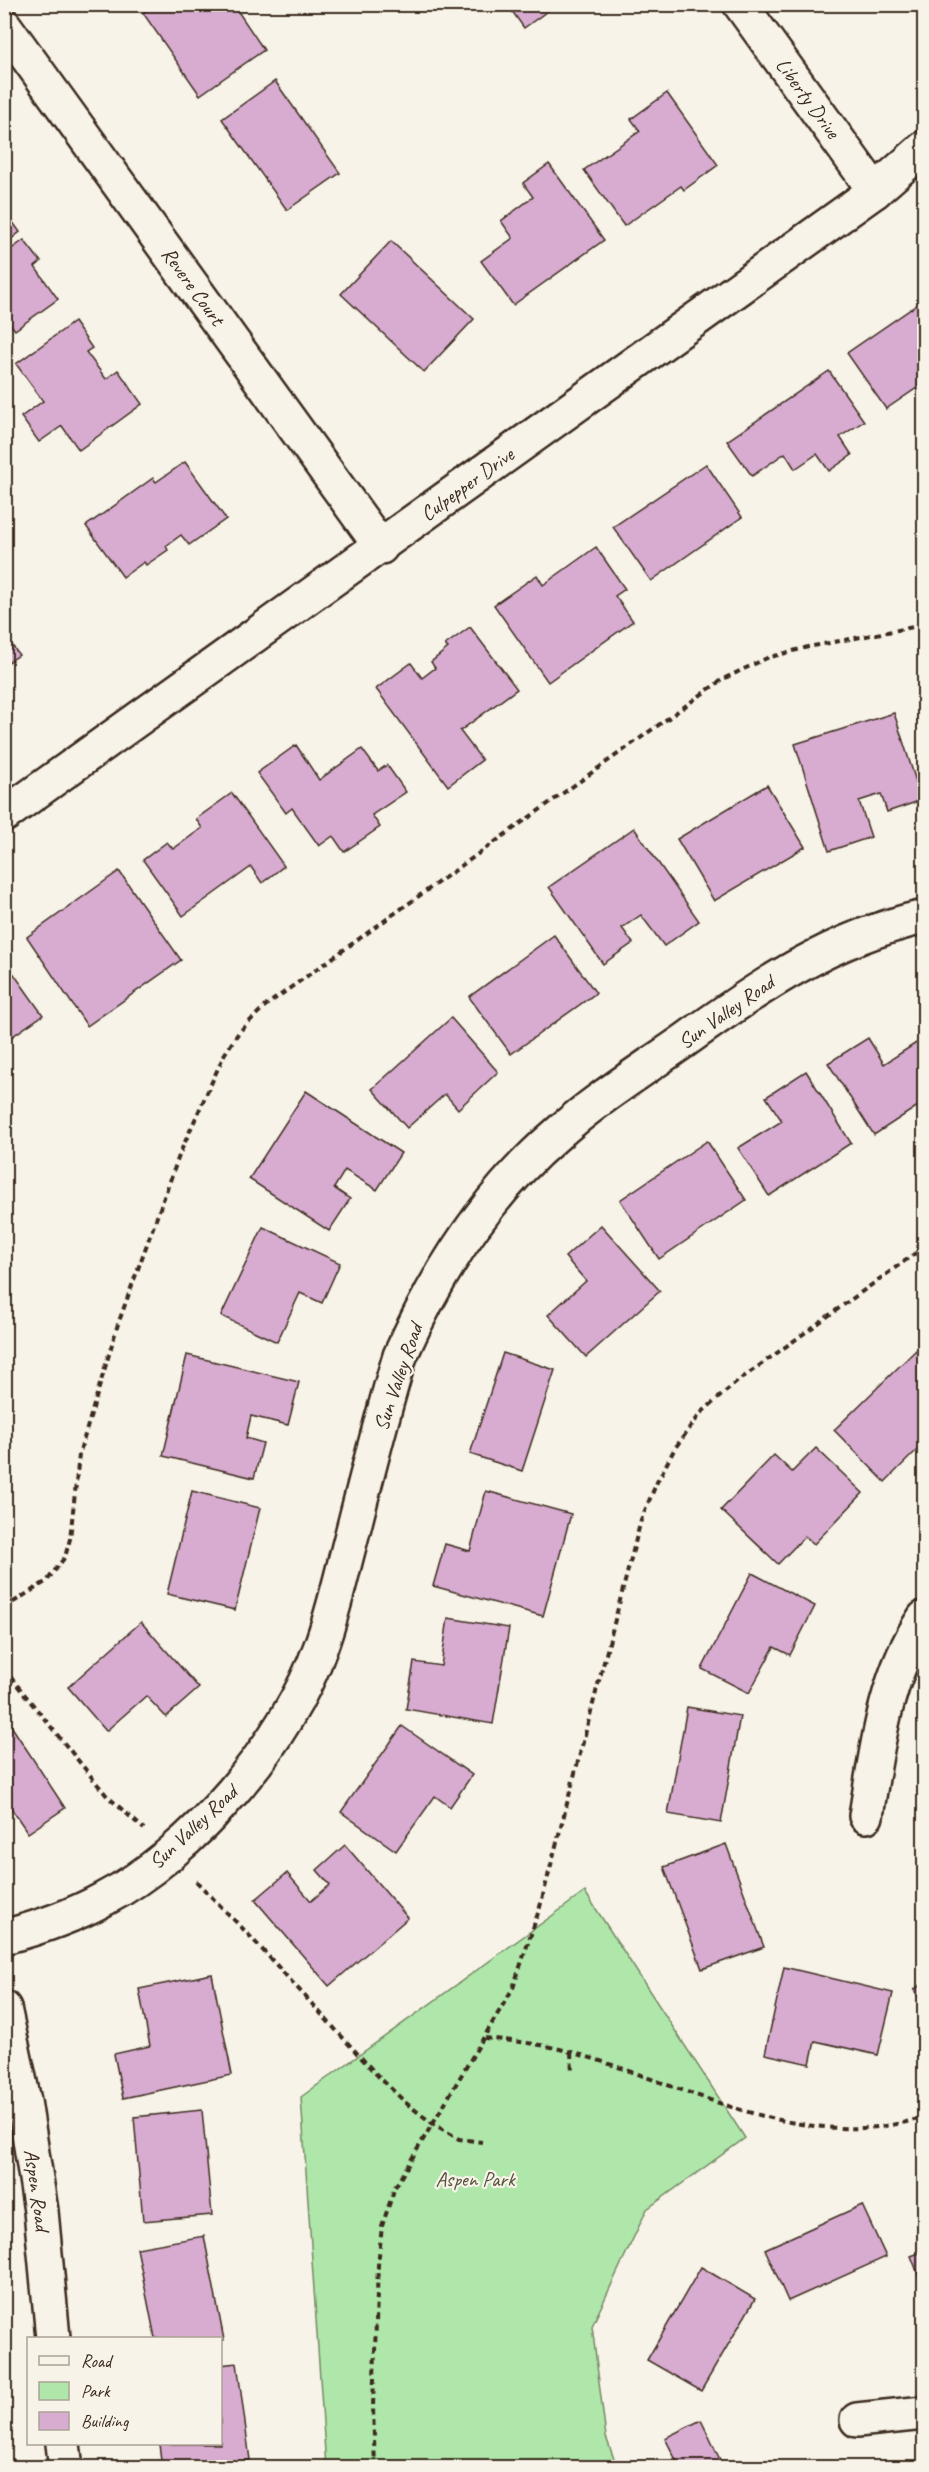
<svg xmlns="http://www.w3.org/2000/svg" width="929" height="2472" viewBox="0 0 929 2472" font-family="Caveat,sans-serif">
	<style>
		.green { fill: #afe7ab; stroke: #758864; stroke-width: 1.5 }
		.building { fill: #d8acd1; stroke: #3b2a1e; stroke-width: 1.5 }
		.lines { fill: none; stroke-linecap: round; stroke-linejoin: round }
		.minor-casing { stroke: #3b2a1e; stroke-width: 38 }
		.path { stroke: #3b2a1e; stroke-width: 4; stroke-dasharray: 6 4.5; stroke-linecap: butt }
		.minor { stroke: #f7f3e8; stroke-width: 33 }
		.labels { text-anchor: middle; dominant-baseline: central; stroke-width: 4.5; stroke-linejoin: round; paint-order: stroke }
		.street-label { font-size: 21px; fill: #3b2a1e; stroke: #f7f3e8 }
		.park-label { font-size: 21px; fill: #52503a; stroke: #f7f3e8 }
	</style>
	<rect width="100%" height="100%" fill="#f7f3e8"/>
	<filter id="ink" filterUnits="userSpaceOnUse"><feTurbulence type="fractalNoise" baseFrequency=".0167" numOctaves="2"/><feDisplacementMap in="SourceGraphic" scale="12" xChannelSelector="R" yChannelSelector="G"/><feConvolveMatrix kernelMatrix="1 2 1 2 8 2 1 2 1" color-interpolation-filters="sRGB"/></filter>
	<g filter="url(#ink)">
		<path class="green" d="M585 1892 745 2138 647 2209 592 2326 606 2437 617 2467H326L301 2097Z"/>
		<g class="building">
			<path d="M154 4H233L264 50 200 95 143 13Z"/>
			<path d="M507 4H557L524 28Z"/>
			<path d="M275 81 340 173 287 210 222 119Z"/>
			<path d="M667 93 718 165 684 190 681 186 624 226 584 170 640 131 631 119Z"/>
			<path d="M549 164 604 240 513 305 481 261 513 238 501 221 533 197 523 183Z"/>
			<path d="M4 210 20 232 5 244 10 250 24 240 41 262 35 267 58 299 15 330 4 316Z"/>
			<path d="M391 241 474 319 424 372 341 294Z"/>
			<path d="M924 300V383L886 409 847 353Z"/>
			<path d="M74 322 92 348 86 352 106 379 118 370 142 404 79 450 62 426 39 442 21 417 43 401 16 364Z"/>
			<path d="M829 371 864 421 840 437 852 455 829 471 817 454 795 469 785 453 752 476 727 441Z"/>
			<path d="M185 462 226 519 189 545 181 535 166 546 168 550 146 565 144 562 123 577 86 526 153 478 156 482Z"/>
			<path d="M706 464 742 517 651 581 613 527Z"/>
			<path d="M596 547 625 589 615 596 633 621 548 682 494 605 537 575 543 585Z"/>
			<path d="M470 627 517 689 460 731 482 760 448 786 376 689 411 663 422 678 435 668 431 662 448 648 445 645Z"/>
			<path d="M4 634 19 655 4 665Z"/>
			<path d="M894 713 922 800 887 812 881 794 859 801 871 837 829 851 795 744Z"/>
			<path d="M296 745 319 780 362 749 378 771 387 765 406 792 372 815 380 827 344 852 333 836 319 846 292 808 286 813 257 773Z"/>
			<path d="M767 785 805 847 714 901 677 839Z"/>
			<path d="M232 793 284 866 262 883 251 867 183 916 143 860 167 842 173 849 202 828 196 819Z"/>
			<path d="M634 828 699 921 664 946 641 915 622 928 633 943 603 964 549 887Z"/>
			<path d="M119 871 181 960 87 1026 27 937Z"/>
			<path d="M554 935 596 993 511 1054 469 997Z"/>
			<path d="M4 960 43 1015 4 1042Z"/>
			<path d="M451 1018 498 1072 458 1109 445 1094 407 1128 372 1089Z"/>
			<path d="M868 1038 884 1064 924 1038V1102L874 1135 828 1063Z"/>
			<path d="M806 1071 851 1143 769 1196 738 1148 782 1121 766 1097Z"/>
			<path d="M306 1091 401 1153 377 1190 345 1170 334 1188 350 1199 329 1231 249 1179Z"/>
			<path d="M707 1141 746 1200 659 1259 620 1200Z"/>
			<path d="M601 1225 660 1291 586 1357 548 1315 586 1281 565 1257Z"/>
			<path d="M263 1227 340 1263 322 1303 300 1293 277 1342 221 1316Z"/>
			<path d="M916 1350 924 1359V1443L885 1482 834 1430Z"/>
			<path d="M503 1353 555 1370 522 1471 470 1454Z"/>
			<path d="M187 1355 299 1382 288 1425 251 1416 246 1438 263 1443 254 1478 163 1456Z"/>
			<path d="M816 1448 863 1493 814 1544 805 1536 778 1564 721 1510 774 1455 792 1472Z"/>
			<path d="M192 1491 260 1508 235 1610 167 1594Z"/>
			<path d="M486 1491 571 1514 543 1616 433 1586 445 1544 470 1551Z"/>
			<path d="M752 1573 815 1606 790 1655 774 1647 749 1693 702 1669Z"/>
			<path d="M448 1618 509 1628 493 1724 406 1709 414 1662 441 1666Z"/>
			<path d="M141 1622 199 1688 166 1717 146 1696 106 1731 68 1687Z"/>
			<path d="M687 1707 740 1716 721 1823 668 1814Z"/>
			<path d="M8 1721 65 1808 28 1833 11 1808 4 1812V1723Z"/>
			<path d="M402 1726 472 1775 450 1807 435 1796 396 1851 341 1812Z"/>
			<path d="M726 1844 764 1947 702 1969 664 1867Z"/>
			<path d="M345 1845 408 1918 329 1986 255 1900 287 1873 311 1901 330 1885 317 1870Z"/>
			<path d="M784 1967 893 1993 878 2055 815 2041 810 2064 765 2054Z"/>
			<path d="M212 1974 232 2075 123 2098 114 2054 150 2046 139 1989Z"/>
			<path d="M924 1982V2005L914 1990Z"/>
			<path d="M202 2110 212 2215 143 2221 134 2117Z"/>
			<path d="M862 2205 886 2257 788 2301 765 2249Z"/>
			<path d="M204 2236 224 2340 155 2338 137 2248Z"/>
			<path d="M924 2251V2289L911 2256Z"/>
			<path d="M701 2267 755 2299 701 2391 647 2360Z"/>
			<path d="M237 2363 250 2460 195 2468H162L159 2444H220V2365Z"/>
			<path d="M701 2420 724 2468H680L665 2438Z"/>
		</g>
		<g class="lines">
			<g class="minor-casing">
				<g id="minor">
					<path d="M740 4 875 191"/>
					<path d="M4 25 381 547"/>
					<path d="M4 815 875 191 924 148"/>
					<path d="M866 1816C877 1747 885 1677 924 1618"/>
					<path d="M4 1937C38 1928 71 1917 102 1900 192 1854 288 1741 321 1646 332 1616 339 1585 347 1554 364 1488 380 1421 400 1356 437 1273 486 1195 556 1135 595 1100 641 1071 684 1041 760 986 831 938 924 917"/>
					<path d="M4 2008 24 2101 41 2211 53 2338"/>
					<path d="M857 2420 924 2413"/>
					<path d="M63 2444 66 2468"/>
				</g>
			</g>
			<g class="path">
				<path d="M4 1608 47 1581 65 1557 70 1539 79 1455 118 1324 180 1153 224 1055 239 1032 265 1006 723 679 767 658 808 647 924 625"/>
				<path d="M4 1669 107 1796 144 1829"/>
				<path d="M196 1881 247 1933 378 2076 406 2103 432 2123 459 2139 482 2142"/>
				<path d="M485 2038C514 2041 543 2044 571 2052 685 2084 804 2156 924 2117"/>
				<path d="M571 2052 572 2072"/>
				<path d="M375 2468 373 2407 378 2265 382 2226 395 2187 513 1988 540 1907 641 1520 657 1482 675 1448 701 1413 738 1381 924 1247"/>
			</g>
			<use href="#minor" class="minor"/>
		</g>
	</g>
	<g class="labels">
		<g class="street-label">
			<text transform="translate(808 98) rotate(54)">Liberty Drive</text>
			<text transform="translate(193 286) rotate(54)">Revere Court</text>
			<text transform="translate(467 484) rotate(-36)">Culpepper Drive</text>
			<text transform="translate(726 1012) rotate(-35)">Sun Valley Road</text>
			<text transform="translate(398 1377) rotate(-71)">Sun Valley Road</text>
			<text transform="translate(193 1827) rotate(-43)">Sun Valley Road</text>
			<text transform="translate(37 2190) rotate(82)">Aspen Road</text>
		</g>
		<g class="park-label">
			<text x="475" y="2179">Aspen Park</text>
		</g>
	</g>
	<rect width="929" height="2472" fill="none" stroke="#f7f3e8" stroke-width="24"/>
	<rect x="12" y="12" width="905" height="2448" fill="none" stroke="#3b2a1e" stroke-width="2" filter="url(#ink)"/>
	<rect x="27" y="2337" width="195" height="108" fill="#f7f3e8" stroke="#aca397" stroke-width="1.5"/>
	<rect x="39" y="2356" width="30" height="9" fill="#f7f3e8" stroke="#aca397" stroke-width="1.5"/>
	<text x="81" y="2367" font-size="18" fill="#3b2a1e">Road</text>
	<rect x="39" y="2382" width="30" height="18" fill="#afe7ab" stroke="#aca397" stroke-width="1.5"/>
	<text x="81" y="2397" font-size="18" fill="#3b2a1e">Park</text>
	<rect x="39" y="2412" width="30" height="18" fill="#d8acd1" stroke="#aca397" stroke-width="1.5"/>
	<text x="81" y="2427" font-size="18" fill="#3b2a1e">Building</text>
</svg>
